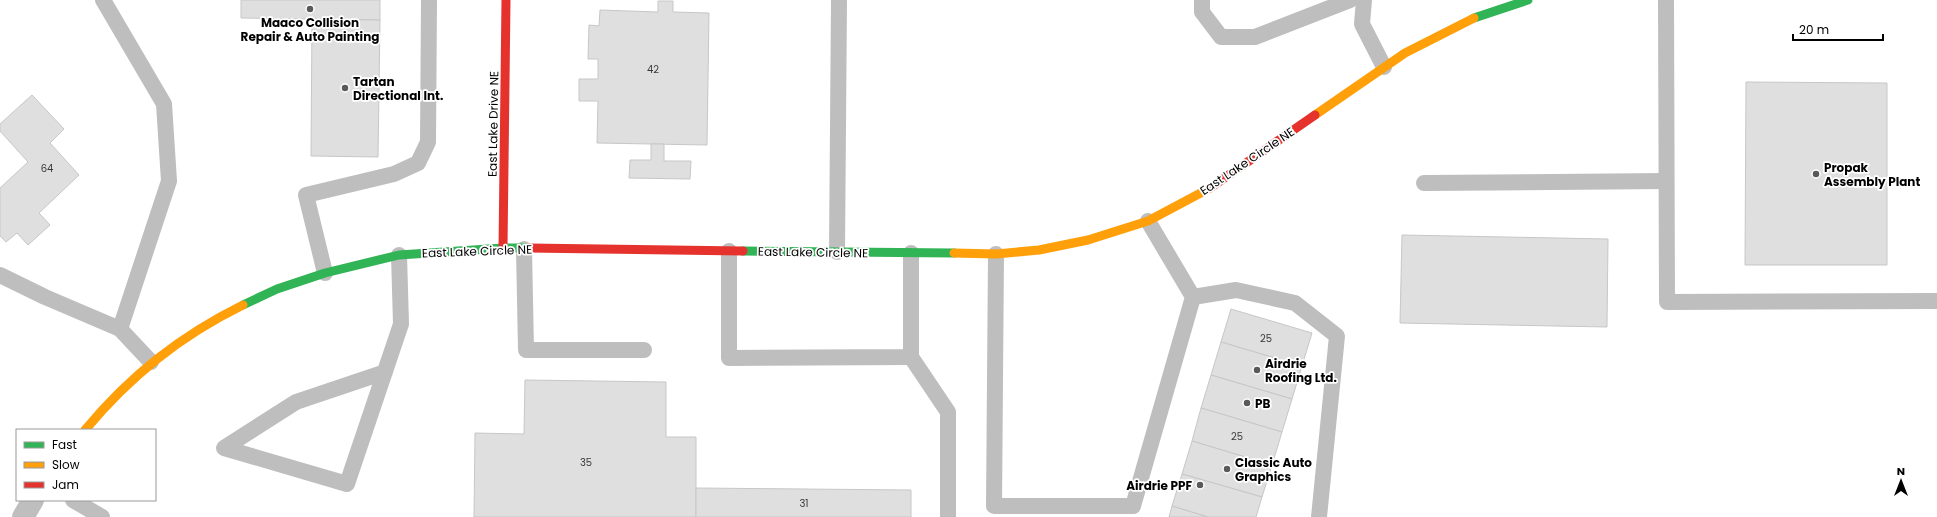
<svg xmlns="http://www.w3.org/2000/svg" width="1937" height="517" viewBox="0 0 1937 517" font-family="Poppins,sans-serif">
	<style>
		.building { fill: #dfdfdf; stroke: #c7c7c7 }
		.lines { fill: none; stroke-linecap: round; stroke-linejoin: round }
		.lane { stroke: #bebebe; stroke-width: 16 }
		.street { stroke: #bebebe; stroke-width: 22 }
		.fast { stroke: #30b455; stroke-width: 9 }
		.slow { stroke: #ff9f0a; stroke-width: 9 }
		.jam { stroke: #e5322d; stroke-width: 9 }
		.poi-dot { fill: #595959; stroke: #fff; stroke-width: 1.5 }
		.labels { text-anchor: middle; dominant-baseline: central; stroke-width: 3.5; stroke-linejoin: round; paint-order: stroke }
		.number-label { font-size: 10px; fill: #383838 }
		.poi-label { font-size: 12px; font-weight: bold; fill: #000; stroke: #fff; text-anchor: start }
		.street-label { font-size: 12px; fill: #000; stroke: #fff }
	</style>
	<rect width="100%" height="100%" fill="#fff"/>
	<g class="building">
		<path d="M241 0H380V20L241 18Z"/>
		<path d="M658 1H673V12L709 13 707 145 597 143 598 101H579V79H598V59H588L589 25 599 26 600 10 658 12Z"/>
		<path d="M312 19 380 20 378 157 311 156Z"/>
		<path d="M1746 82 1887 83V265H1745Z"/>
		<path d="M32 95 64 129 50 143 79 175 39 213 50 225 28 245 17 233 6 242 0 236V188L28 162 0 131V124Z"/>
		<path d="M651 144H664V161H691L690 179 629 178 630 160H651Z"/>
		<path d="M1402 235 1608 239 1607 327 1400 323Z"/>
		<path d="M1231 309 1312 333 1302 366 1221 342Z"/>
		<path d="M1221 342 1302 366 1292 399 1211 375Z"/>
		<path d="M1211 375 1292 399 1282 432 1201 408Z"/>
		<path d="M525 380 666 382V437H696V517H474L475 433 524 434Z"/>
		<path d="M1201 408 1282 432 1272 465 1192 441Z"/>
		<path d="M1192 441 1272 465 1262 497 1182 474Z"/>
		<path d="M1182 474 1262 497 1256 517H1208L1172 506Z"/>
		<path d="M696 488 911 490V517H696Z"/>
		<path d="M1172 506 1208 517H1169Z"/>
	</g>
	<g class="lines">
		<g class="lane">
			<path d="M103 0 164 104 169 181 120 329"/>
			<path d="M1202 0V12L1221 37H1255L1350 0"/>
			<path d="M1364 0 1362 24 1384 67"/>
			<path d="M1666 0 1667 302 1937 301"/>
			<path d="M1424 183 1666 181"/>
			<path d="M524 249 526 350H644"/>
			<path d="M729 251V358L911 357V253"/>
			<path d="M837 252 839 0"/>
			<path d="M996 254 994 506H1133L1193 297 1148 221"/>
			<path d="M325 273 306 195 394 174 418 163 428 142 429 0"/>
			<path d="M0 275 45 297 120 329 151 362"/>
			<path d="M1193 297 1236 290 1295 303 1337 336 1319 517"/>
			<path d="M911 357 948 412V517"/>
			<path d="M385 372 296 402 224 448 347 484 401 324 399 255"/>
			<path d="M73 500 102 517"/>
		</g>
		<path class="street" d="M23 517 33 500"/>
		<g class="fast">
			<path d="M1474 18 1528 0"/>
			<path d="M743 251 954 253"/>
			<path d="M243 305 277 289 325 273 399 255 503 248H529"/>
		</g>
		<g class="slow">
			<path d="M1315 115 1405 53 1474 18"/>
			<path d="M954 253 996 254 1039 250 1088 240 1148 221 1210 188"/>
			<path d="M85 430C130 376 180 336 243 305"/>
		</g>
		<g class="jam">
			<path d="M1210 188 1315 115"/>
			<path d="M503 248 506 0"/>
			<path d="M529 248 743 251"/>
		</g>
	</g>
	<g class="poi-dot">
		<circle cx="310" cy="9" r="4"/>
		<circle cx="345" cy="88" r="4"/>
		<circle cx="1816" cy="174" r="4"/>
		<circle cx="1257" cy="370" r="4"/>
		<circle cx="1247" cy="403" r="4"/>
		<circle cx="1227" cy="469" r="4"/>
		<circle cx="1200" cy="485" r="4"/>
	</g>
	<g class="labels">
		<g class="number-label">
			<text x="653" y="69">42</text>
			<text x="47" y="168">64</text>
			<text x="1266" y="338">25</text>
			<text x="1237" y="436">25</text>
			<text x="586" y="462">35</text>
			<text x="804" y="503">31</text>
		</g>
		<g class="poi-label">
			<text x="310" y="22" text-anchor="middle">Maaco Collision<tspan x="310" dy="14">Repair &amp; Auto Painting</tspan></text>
			<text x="353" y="81">Tartan<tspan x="353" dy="14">Directional Int.</tspan></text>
			<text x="1824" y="167">Propak<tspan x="1824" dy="14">Assembly Plant</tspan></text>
			<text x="1265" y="363">Airdrie<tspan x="1265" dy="14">Roofing Ltd.</tspan></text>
			<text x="1255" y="403">PB</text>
			<text x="1235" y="462">Classic Auto<tspan x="1235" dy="14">Graphics</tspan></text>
			<text x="1192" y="485" text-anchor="end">Airdrie PPF</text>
		</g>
		<g class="street-label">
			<text transform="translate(493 124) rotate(-89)">East Lake Drive NE</text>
			<text transform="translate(1247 161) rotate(-34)">East Lake Circle NE</text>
			<text transform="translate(477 251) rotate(-2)">East Lake Circle NE</text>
			<text transform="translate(813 252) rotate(1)">East Lake Circle NE</text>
		</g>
	</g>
	<rect x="16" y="429" width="140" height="72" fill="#ffffff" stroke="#999999"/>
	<rect x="24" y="442" width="20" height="6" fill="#30b455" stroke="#999999"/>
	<text x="52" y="449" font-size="12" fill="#000000">Fast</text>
	<rect x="24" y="462" width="20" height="6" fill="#ff9f0a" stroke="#999999"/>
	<text x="52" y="469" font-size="12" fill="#000000">Slow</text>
	<rect x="24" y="482" width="20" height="6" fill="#e5322d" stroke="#999999"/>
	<text x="52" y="489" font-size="12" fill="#000000">Jam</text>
	<g transform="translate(1901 481)" stroke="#ffffff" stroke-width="3" paint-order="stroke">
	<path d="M0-3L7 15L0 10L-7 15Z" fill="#000000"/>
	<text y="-6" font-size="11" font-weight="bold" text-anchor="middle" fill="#000000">N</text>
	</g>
	<path d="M1793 34v6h90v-6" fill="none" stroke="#000000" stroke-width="2"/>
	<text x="1799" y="34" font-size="12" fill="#000000" stroke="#ffffff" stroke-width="3" paint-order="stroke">20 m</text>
</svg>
